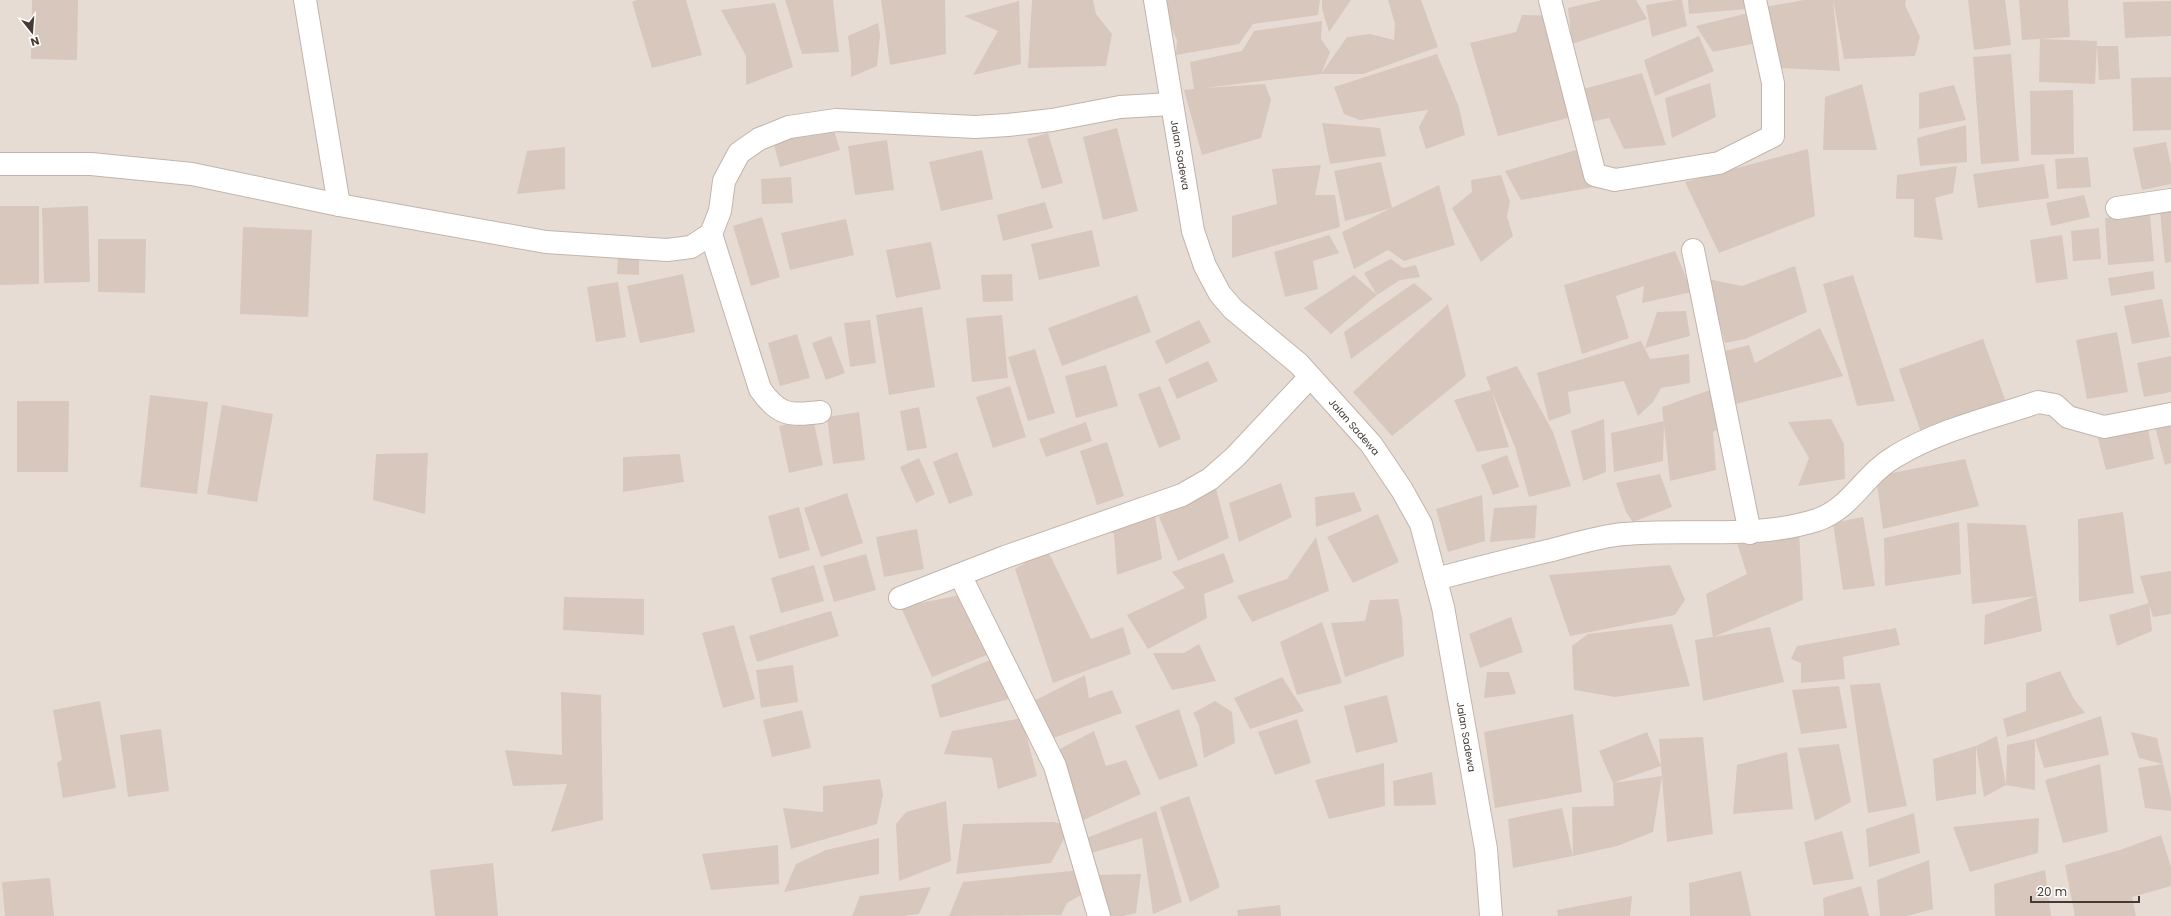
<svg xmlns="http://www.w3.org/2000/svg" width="2171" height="916" viewBox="0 0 2171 916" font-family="Poppins,sans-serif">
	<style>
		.residential { fill: #e7dcd3 }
		.building { fill: #d8c7bd }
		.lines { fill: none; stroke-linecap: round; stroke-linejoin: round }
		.minor-casing { stroke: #c2b4aa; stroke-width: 24 }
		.minor { stroke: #fff; stroke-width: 22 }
		.labels { text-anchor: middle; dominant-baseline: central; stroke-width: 3; stroke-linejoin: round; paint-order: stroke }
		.street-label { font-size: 10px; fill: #463b34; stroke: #fff }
	</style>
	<rect width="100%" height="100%" fill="#f3ece5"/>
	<rect class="residential" x="0" y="0" width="2171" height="916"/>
	<g class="building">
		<path d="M32 0H78L77 60 31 59Z"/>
		<path d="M637 0H686L702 55 652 68 632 2Z"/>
		<path d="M785 0H833L839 52 802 54Z"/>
		<path d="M881 0H945L946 54 890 65Z"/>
		<path d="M1032 0H1093L1096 14 1112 34 1106 66 1028 68Z"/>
		<path d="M1159 0H1320L1318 15 1253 24 1239 44 1176 55 1177 40Z"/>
		<path d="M1322 0H1351L1329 32 1322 9Z"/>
		<path d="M1388 0H1421L1438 47 1363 74H1321L1204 88 1265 84 1271 100 1261 138 1202 155 1184 90 1194 89 1190 62 1242 51 1254 31 1322 21 1321 39 1330 52 1321 74 1347 37 1370 34 1394 40 1395 24Z"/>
		<path d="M1602 0H1636L1647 19 1572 44 1568 8Z"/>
		<path d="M1676 0H1682L1687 26 1652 37 1646 5Z"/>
		<path d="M1688 0H1744L1746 9 1689 14Z"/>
		<path d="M1804 0H1833L1840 71 1779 68 1765 7Z"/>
		<path d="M1833 0H1906L1905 5 1920 37 1915 56 1844 59Z"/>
		<path d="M1968 0H2005L2011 45 1974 50Z"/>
		<path d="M2019 0H2068L2070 37 2022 40Z"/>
		<path d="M1019 1 1021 64 973 75 998 31 964 16Z"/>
		<path d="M2171 1V36L2125 38 2123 2Z"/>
		<path d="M775 3 793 67 746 85V56L721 10Z"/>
		<path d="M1748 13 1752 44 1713 52 1696 26Z"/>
		<path d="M1522 15 1555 16 1572 117 1498 136 1470 43 1516 32Z"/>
		<path d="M878 23 880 35 877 66 851 77V61L848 36Z"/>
		<path d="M1699 36 1714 71 1655 96 1644 60Z"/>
		<path d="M2040 39 2097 41 2095 84 2039 82Z"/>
		<path d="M2097 46H2118L2120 79 2099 80Z"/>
		<path d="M1437 54 1459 107 1465 135 1426 149 1419 127 1428 110 1360 120 1344 114 1334 87Z"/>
		<path d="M2011 54 2019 161 1981 164 1973 57Z"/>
		<path d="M1642 73 1666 145 1624 149 1609 118 1586 123 1576 91Z"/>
		<path d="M2171 77V130L2133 131 2131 78Z"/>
		<path d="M1710 83 1716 117 1672 138 1665 98Z"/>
		<path d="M1862 84 1877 150H1823L1825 97Z"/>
		<path d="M1954 85 1966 120 1919 129V93Z"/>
		<path d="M2073 90 2074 154 2031 155 2030 91Z"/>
		<path d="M1322 123 1380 128 1386 156 1330 164Z"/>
		<path d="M832 124 840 150 780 167 773 141Z"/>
		<path d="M1966 125 1967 162 1920 166 1917 138Z"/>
		<path d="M1117 128 1138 211 1103 220 1083 137Z"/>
		<path d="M1048 133 1063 183 1042 189 1027 139Z"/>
		<path d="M887 140 894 190 855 195 848 146Z"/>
		<path d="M2166 142 2171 166V184L2142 190 2133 148Z"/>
		<path d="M565 147V189L517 194 527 151Z"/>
		<path d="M1808 149 1815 216 1719 253 1685 182Z"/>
		<path d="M982 150 993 199 941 211 929 162Z"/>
		<path d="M1576 150 1600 186 1521 200 1505 171Z"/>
		<path d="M2088 157 2091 187 2057 189 2055 159Z"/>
		<path d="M1381 162 1392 208 1345 221 1334 171Z"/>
		<path d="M2044 164 2049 198 1978 208 1973 174Z"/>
		<path d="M1321 165 1315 195H1335L1340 227 1232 258V216L1277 204 1272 169Z"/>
		<path d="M1957 166 1953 193 1935 198 1943 240 1914 237V199H1896L1897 175Z"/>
		<path d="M1501 175 1510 202 1507 216 1513 236 1481 262 1452 208 1472 192 1471 180Z"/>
		<path d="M791 177 793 203 762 204 761 179Z"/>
		<path d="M1439 185 1455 245 1404 261 1388 250 1354 269 1342 232Z"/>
		<path d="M2084 195 2090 217 2051 226 2046 203Z"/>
		<path d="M1045 202 1053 228 1003 241 997 215Z"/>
		<path d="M0 206H39V284L0 285Z"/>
		<path d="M88 206 90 282 44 283 42 208Z"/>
		<path d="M2171 210V262L2165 263 2160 211Z"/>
		<path d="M2150 214 2154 261 2108 265 2105 218Z"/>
		<path d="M762 217 780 277 751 286 733 226Z"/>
		<path d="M846 219 854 255 790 270 781 233Z"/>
		<path d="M243 227 312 230 308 317 240 314Z"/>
		<path d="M2099 228 2101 259 2073 261 2071 231Z"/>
		<path d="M1092 230 1100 266 1039 280 1031 244Z"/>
		<path d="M1329 235 1339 253 1313 261 1318 289 1285 297 1274 252Z"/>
		<path d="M2062 235 2068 279 2036 283 2030 240Z"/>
		<path d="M98 239H146L145 293 98 292Z"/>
		<path d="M931 242 941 289 896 298 886 250Z"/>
		<path d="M1675 251 1692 292 1642 303 1644 286 1616 296 1629 338 1582 354 1564 285Z"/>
		<path d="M618 256 639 257V275L617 274Z"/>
		<path d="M1391 259 1403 268 1416 265 1420 277 1400 280 1377 295 1331 334 1304 308 1354 275 1377 295 1364 273Z"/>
		<path d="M1795 266 1807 312 1745 339 1725 343 1708 279 1742 286Z"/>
		<path d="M2153 271 2155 289 2111 296 2108 278Z"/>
		<path d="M683 274 695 332 640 343 627 286Z"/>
		<path d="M1012 274 1013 301 983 302 981 275Z"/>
		<path d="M1853 275 1895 401 1857 406 1823 284Z"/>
		<path d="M618 282 626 337 596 342 587 287Z"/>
		<path d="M1414 283 1433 299 1351 359 1344 332Z"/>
		<path d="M1137 295 1151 332 1062 366 1048 328Z"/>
		<path d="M2162 299 2170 337 2132 344 2124 306Z"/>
		<path d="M1448 304 1466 376 1392 436 1353 392Z"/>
		<path d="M922 307 935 387 889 395 876 315Z"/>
		<path d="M1686 311 1690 336 1645 348 1657 312Z"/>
		<path d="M1002 315 1008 378 972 382 966 318Z"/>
		<path d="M870 320 876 363 850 367 844 323Z"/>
		<path d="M1199 320 1211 342 1166 364 1155 341Z"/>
		<path d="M1820 328 1843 376 1732 405 1721 352 1749 345 1755 363Z"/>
		<path d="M2117 332 2128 392 2087 399 2076 340Z"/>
		<path d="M797 334 810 378 780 386 768 343Z"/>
		<path d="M831 336 845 373 826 380 812 343Z"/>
		<path d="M1983 339 2007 405 1922 435 1899 369Z"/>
		<path d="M1641 341 1650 359 1689 354 1690 383 1661 388 1653 402 1638 416 1624 381 1568 392 1571 413 1549 421 1537 373Z"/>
		<path d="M1035 349 1055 413 1028 421 1008 357Z"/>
		<path d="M2171 356V392L2144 397 2137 363Z"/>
		<path d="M1208 361 1218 381 1177 399 1168 379Z"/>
		<path d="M1106 365 1118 406 1076 418 1065 376Z"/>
		<path d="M1517 366 1553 432 1571 486 1529 497 1515 447 1492 392 1509 447 1477 452 1454 400 1491 390 1486 377Z"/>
		<path d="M1010 386 1026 437 993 448 976 397Z"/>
		<path d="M1160 386 1181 439 1159 448 1138 394Z"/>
		<path d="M1710 390 1720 429 1713 432 1716 470 1670 481 1662 407Z"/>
		<path d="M150 395 208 402 197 494 140 487Z"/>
		<path d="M17 401H69L68 472H17Z"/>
		<path d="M222 405 273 414 257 502 207 494Z"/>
		<path d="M919 407 927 448 907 451 900 411Z"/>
		<path d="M859 412 865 460 833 464 827 417Z"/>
		<path d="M813 418 823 465 789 473 779 426Z"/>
		<path d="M1604 419 1606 472 1583 481 1571 431Z"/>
		<path d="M1831 419 1844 444 1845 479 1798 486 1809 458 1788 422Z"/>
		<path d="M2171 419V463L2165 465 2154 423Z"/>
		<path d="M1664 421 1663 461 1614 472 1611 433Z"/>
		<path d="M1086 422 1092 441 1046 457 1039 439Z"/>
		<path d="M2147 424 2154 459 2106 470 2097 435Z"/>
		<path d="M1107 442 1124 496 1097 505 1080 451Z"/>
		<path d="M957 452 973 495 949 504 933 462Z"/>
		<path d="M428 453 425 514 373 500 376 454Z"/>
		<path d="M680 454 684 482 623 492V457Z"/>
		<path d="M1507 455 1519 487 1493 495 1481 465Z"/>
		<path d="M919 458 935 494 916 503 900 467Z"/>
		<path d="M1965 459 1979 506 1883 529 1876 476Z"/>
		<path d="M1660 474 1672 507 1633 522 1626 512 1616 483Z"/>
		<path d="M1281 483 1292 517 1239 542 1229 503Z"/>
		<path d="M1215 485 1229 538 1178 561 1159 517Z"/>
		<path d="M1354 492 1362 511 1316 527 1315 497Z"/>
		<path d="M847 493 863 543 821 557 804 508Z"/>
		<path d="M1482 495 1485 541 1448 552 1436 509Z"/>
		<path d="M1537 505 1535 538 1490 542 1494 508Z"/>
		<path d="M799 507 810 550 779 559 768 516Z"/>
		<path d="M1154 510 1162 559 1117 575 1114 534 1105 528Z"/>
		<path d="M2123 512 2134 593 2079 602 2078 519Z"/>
		<path d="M1378 514 1399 562 1353 583 1327 537Z"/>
		<path d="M1863 517 1875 586 1843 590 1833 523Z"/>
		<path d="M1959 522 1961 574 1885 586 1884 538Z"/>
		<path d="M1967 523 2026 525 2042 631 1984 645 1985 615 2037 596 1972 604Z"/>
		<path d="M917 529 924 569 884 577 876 537Z"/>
		<path d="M1799 533 1803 600 1713 637 1706 594 1747 574 1736 540Z"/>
		<path d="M1316 537 1329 591 1252 622 1237 596 1287 579Z"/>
		<path d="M1047 549 1091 639 1123 627 1131 654 1053 683 1015 569Z"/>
		<path d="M1224 553 1234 582 1204 594 1207 618 1148 649 1127 615 1185 588 1172 572Z"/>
		<path d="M866 554 876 590 834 602 823 566Z"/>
		<path d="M814 565 824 601 781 613 771 578Z"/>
		<path d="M1670 565 1685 600 1675 615 1570 636 1549 575Z"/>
		<path d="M2171 571V614L2153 617 2140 576Z"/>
		<path d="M965 594 994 652 932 677 901 607Z"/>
		<path d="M564 597 644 599V635L563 630Z"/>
		<path d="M1398 599 1402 619 1404 656 1345 677 1331 623 1365 621 1370 600Z"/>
		<path d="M2149 603 2152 631 2117 646 2109 615Z"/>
		<path d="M831 611 839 636 757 662 749 636Z"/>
		<path d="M1511 617 1523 652 1480 668 1469 634Z"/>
		<path d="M1322 622 1342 683 1297 695 1280 642Z"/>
		<path d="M1672 624 1690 686 1615 697 1574 690 1572 646 1588 634Z"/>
		<path d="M734 625 755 699 723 708 702 633Z"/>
		<path d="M1770 627 1784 682 1703 701 1695 640Z"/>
		<path d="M1896 628 1900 645 1843 657 1845 679 1801 683V663L1791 659 1797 646Z"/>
		<path d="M1199 644 1216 681 1172 690 1153 653H1184Z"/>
		<path d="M992 659 1009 699 940 718 931 685Z"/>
		<path d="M793 665 798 702 761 708 756 670Z"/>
		<path d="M2060 671 2074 699 2085 713 2007 737 2003 719 2026 711V683Z"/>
		<path d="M1487 672H1509L1516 694 1484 698Z"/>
		<path d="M1085 675 1089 698 1112 690 1122 713 1048 740 1032 702Z"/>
		<path d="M1282 677 1304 711 1250 729 1234 698Z"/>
		<path d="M1880 683 1907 806 1868 813 1850 685Z"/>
		<path d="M1839 686 1847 728 1801 734 1792 690Z"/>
		<path d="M561 692 601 695 603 820 551 832 567 784 513 786 505 750 562 755Z"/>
		<path d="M1387 695 1398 742 1356 753 1344 706Z"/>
		<path d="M100 701 116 788 63 798 57 763 62 760 53 710Z"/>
		<path d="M1215 701 1232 712 1235 743 1204 758 1199 725 1193 713Z"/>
		<path d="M1179 709 1198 766 1159 780 1135 726Z"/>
		<path d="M802 710 811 748 772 757 763 720Z"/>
		<path d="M1573 714 1582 792 1495 808 1484 732Z"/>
		<path d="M2101 716 2109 755 2044 768 2035 739Z"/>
		<path d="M1022 718 1037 776 998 789 992 758 944 754 952 731Z"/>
		<path d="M1297 719 1311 763 1275 775 1258 732Z"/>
		<path d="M161 729 169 791 128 797 120 735Z"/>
		<path d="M1094 731 1106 766 1126 760 1141 794 1075 824 1056 751Z"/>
		<path d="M1647 732 1661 766 1613 783 1662 776 1653 832 1617 846 1573 856 1572 807 1614 806 1613 783 1599 751Z"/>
		<path d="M2131 732 2157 738 2163 764 2139 758Z"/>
		<path d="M1997 736 2006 785 2007 745 2035 739V790L2006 785 1984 797 1976 746V794L1936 801 1933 759 1976 746Z"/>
		<path d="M1703 737 1713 834 1667 842 1659 739Z"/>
		<path d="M1839 744 1851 802 1815 821 1798 748Z"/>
		<path d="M1787 752 1793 809 1733 814 1737 765Z"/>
		<path d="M1384 763 1385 806 1329 819 1315 780Z"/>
		<path d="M2100 764 2108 832 2063 843 2045 780Z"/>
		<path d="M2163 764 2171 797V811L2145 808 2138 768Z"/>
		<path d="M1432 772 1436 805 1394 806 1393 781Z"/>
		<path d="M880 779 883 795 877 824 791 849 783 808 823 812V786Z"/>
		<path d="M1189 796 1220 887 1190 902 1160 807Z"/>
		<path d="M946 801 951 861 899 881 896 824 906 812Z"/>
		<path d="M1562 808 1573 856 1513 868 1508 819Z"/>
		<path d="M1156 811 1182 902 1153 914 1142 838 1081 856V840Z"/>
		<path d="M1914 813 1920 853 1869 867 1866 829Z"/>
		<path d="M2039 818 2038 853 1970 872 1953 827Z"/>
		<path d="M1053 822 1071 826 1051 863 956 874 963 824Z"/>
		<path d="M1842 831 1854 879 1813 885 1804 842Z"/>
		<path d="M2161 835 2171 867V886L2132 897 2136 916H2075L2065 865 2120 850Z"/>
		<path d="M879 838V874L784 892 796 864 826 850Z"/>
		<path d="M778 845 779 884 711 890 702 854Z"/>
		<path d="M1929 860 1933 909 1907 916H1880L1877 880Z"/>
		<path d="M493 863 498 916H435L430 870Z"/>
		<path d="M1081 870V895L1067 903 1061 915 949 916 963 882Z"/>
		<path d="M2045 870 2051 916H1995L1994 884Z"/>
		<path d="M1741 871 1751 916H1690L1689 883Z"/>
		<path d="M1141 874 1136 913 1123 916H1103L1090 875Z"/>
		<path d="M50 878 54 916H5L2 882Z"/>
		<path d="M1861 886 1869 916H1824L1823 898Z"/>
		<path d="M931 887 919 914 902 916H852L860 896Z"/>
		<path d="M1632 896 1630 916H1558L1557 910Z"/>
		<path d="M1280 905 1281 916H1238L1237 910Z"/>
	</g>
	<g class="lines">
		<g class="minor-casing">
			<g id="minor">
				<path d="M305 0 339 205"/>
				<path d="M1155 0 1193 231 1205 266 1220 294 1233 309 1299 364 1371 444 1402 490 1421 524 1443 607 1486 849 1491 916"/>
				<path d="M1550 0 1595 175 1615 180 1719 163 1773 136V83L1755 0"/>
				<path d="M0 164H91L192 174 339 205 546 242 667 250 691 247 711 234 720 211 724 181 739 153 759 139 789 127 836 120 975 127 1008 125 1052 120 1120 107 1171 104"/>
				<path d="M2117 208 2171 200"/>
				<path d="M711 234 760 389C778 415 789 416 820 412"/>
				<path d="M1693 250 1750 533"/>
				<path d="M960 575 1055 766 1099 916"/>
				<path d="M1436 579C1474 569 1513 559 1552 550 1575 544 1600 536 1624 534 1689 528 1754 540 1817 520 1852 508 1864 474 1896 456 1939 430 1991 418 2038 402L2055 405 2068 417 2104 427 2171 414"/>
				<path d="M900 598 1005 557 1182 495 1210 479 1235 457 1310 377"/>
			</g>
		</g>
		<use href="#minor" class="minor"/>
	</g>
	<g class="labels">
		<g class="street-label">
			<text transform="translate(1180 155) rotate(80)">Jalan Sadewa</text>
			<text transform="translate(1354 427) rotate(49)">Jalan Sadewa</text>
			<text transform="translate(1466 737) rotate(80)">Jalan Sadewa</text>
		</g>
	</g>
	<g transform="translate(32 32) rotate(163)" stroke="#ffffff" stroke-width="3" paint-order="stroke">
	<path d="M0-3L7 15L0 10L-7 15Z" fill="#463b34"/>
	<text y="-6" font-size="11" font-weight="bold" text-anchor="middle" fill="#463b34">N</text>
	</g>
	<path d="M2031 896v6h108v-6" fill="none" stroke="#463b34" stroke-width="2"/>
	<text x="2037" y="896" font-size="12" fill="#463b34" stroke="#ffffff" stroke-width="3" paint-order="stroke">20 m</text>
</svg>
